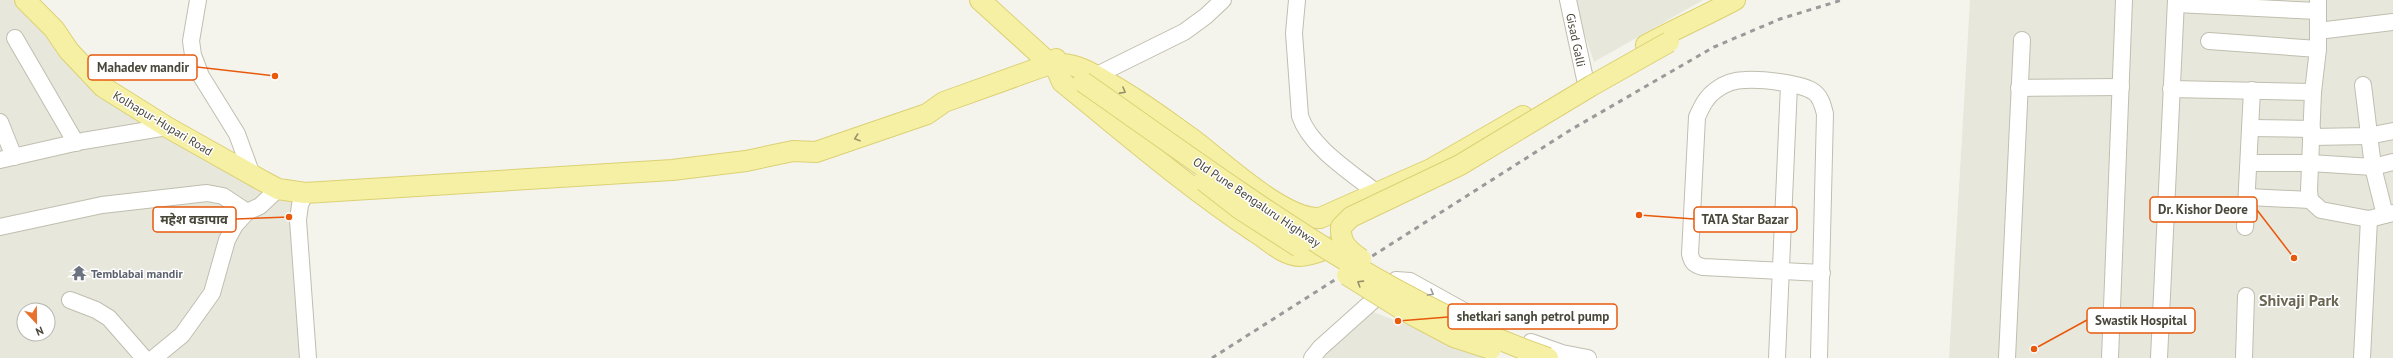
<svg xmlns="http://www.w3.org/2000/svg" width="2393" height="358" viewBox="0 0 2393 358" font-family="'PT Sans','Noto Sans Devanagari',sans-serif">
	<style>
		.residential { fill: #e8e7db; fill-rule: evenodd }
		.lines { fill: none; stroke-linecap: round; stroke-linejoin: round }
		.minor-casing { stroke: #c0beaf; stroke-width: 18 }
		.major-casing { stroke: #dbd174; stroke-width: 22 }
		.minor { stroke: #fff; stroke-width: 16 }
		.major { stroke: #f6f0a4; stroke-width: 20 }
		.rail { stroke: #9a9a9a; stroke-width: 3; stroke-dasharray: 5 5; stroke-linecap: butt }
		.major-bridge-casing { stroke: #dbd174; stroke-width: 22; stroke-linecap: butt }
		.major-bridge { stroke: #f6f0a4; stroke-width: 20 }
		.oneway { stroke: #97926a }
		.oneway2 { stroke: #9b9993 }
		.labels { text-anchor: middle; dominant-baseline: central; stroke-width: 3; stroke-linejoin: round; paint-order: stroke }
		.street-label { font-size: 12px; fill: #49463a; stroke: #fff }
		.worship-label { font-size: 12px; font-weight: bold; fill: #5b616d; stroke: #fff; text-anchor: start }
		.district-label { font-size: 16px; font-weight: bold; fill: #6b6652; stroke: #fff }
		.leader { fill: none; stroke: #e8590c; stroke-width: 1.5 }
		.callout-dot { fill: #e8590c; stroke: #fff; stroke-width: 1.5 }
		.callout { fill: #fff; stroke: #e8590c; stroke-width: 1.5 }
		.callout-label { font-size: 13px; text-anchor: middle; font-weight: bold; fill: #49463a }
	</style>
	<rect width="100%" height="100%" fill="#f5f4ec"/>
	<g class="residential">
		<path d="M0 0H18L103 87 291 191 306 358H0ZM24 310H48V334H24Z"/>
		<path d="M1573 0H1703L1594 62Z"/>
		<path d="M1970 0H2393V358H1949Z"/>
		<path d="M1365 309 1472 349 1495 358H1314Z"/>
	</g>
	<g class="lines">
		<g class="minor-casing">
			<g id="minor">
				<path d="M198 0 191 41 193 55 201 76 237 134 252 175"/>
				<path d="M1297 0 1294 33 1300 116C1310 147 1352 173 1377 193"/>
				<path d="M1568 0 1585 79"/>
				<path d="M2318 0V49L2313 92 2309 190 2310 200 2321 210 2369 219 2393 213"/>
				<path d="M2176 4 2317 11"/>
				<path d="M2318 31 2393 22"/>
				<path d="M15 38 76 143"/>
				<path d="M2209 41 2318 49"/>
				<path d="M1095 76 1184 32 1206 16 1223 0"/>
				<path d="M2363 85 2373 167 2385 215"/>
				<path d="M2019 88 2121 87"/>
				<path d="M2171 89 2313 92"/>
				<path d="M0 122 14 157"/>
				<path d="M2250 128 2312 129"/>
				<path d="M2311 137 2368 136 2393 131"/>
				<path d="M0 160 83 141 167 127"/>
				<path d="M2249 163H2310L2373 167 2393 162"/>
				<path d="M305 193 300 205 298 220 308 358"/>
				<path d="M2248 197 2310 200"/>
				<path d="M0 227 102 205 207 193 223 196 247 212"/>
				<path d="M2245 227 2252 90"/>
				<path d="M70 300 96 310 109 318 144 358"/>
				<path d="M1531 342 1562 353 1588 358"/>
				<path d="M154 358 182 335 212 293 227 240 235 225 247 212 260 206 278 189"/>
				<path d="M1312 358 1320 348 1396 280 1410 281 1493 327"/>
				<path d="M1777 358 1789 85"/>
				<path d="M1819 358 1825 114C1823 106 1821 97 1814 92 1802 83 1760 79 1745 80 1735 80 1724 84 1716 90 1706 97 1702 106 1697 117L1690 254C1692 263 1695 265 1703 267L1822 273"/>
				<path d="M2007 358 2022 40"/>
				<path d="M2110 358 2124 0"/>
				<path d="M2159 358 2176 0"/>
				<path d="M2244 358 2246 296"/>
				<path d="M2362 358 2369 219"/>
			</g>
		</g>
		<g class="major-casing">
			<g id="major">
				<path d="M25 0 54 29 69 51 103 87 167 127 263 181 278 189 305 193 672 170 746 161 793 151 816 152 927 114 944 102 1050 64 1056 59"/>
				<path d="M980 0 1058 71"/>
				<path d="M1646 45C1675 29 1705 16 1735 0"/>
				<path d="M1063 64C1079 65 1093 74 1107 82 1137 98 1163 118 1191 138 1221 160 1283 220 1320 218L1431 169 1523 116"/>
				<path d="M1056 68 1062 82C1125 133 1187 187 1255 232 1268 240 1284 256 1300 256 1311 256 1325 249 1336 246L1338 244"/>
			</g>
		</g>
		<use href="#minor" class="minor"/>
		<use href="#major" class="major"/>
		<path class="rail" d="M1212 358 1572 129 1714 47 1780 19 1842 0"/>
		<g class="major-bridge-casing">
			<g id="major-bridge">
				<path d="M1083 82C1228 183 1379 300 1548 358"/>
				<path d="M1204 181 1240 209 1299 247"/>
				<path d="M1361 259C1348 250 1340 243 1341 227L1351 217 1460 165 1591 86 1669 42"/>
				<path d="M1347 275 1403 310 1454 337 1491 349"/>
			</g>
		</g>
		<use href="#major-bridge" class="major-bridge"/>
	</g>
	<defs><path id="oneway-chevron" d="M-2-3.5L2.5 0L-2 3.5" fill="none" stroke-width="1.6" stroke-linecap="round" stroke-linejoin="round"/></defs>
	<g class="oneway">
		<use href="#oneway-chevron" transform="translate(1123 91) rotate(29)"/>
		<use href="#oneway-chevron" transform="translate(857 138) rotate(161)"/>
		<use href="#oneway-chevron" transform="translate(1360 283) rotate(-148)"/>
	</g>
	<use class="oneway2" href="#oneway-chevron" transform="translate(1431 293) rotate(30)"/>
	<defs>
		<g id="temple-bare" transform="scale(1.2)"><path d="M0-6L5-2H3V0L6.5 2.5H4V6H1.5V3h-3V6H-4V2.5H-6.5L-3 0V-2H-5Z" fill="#6b7280" stroke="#fff" stroke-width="2.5" paint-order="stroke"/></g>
	</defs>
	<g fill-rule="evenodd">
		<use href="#temple-bare" x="79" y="273"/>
	</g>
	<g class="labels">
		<g class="street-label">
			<text transform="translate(1576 40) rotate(78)">Gisad Galli</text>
			<text transform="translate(163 123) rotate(31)">Kolhapur-Hupari Road</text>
			<text transform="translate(1257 202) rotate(34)">Old Pune Bengaluru Highway</text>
		</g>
		<g class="worship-label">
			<text x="91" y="273">Temblabai mandir</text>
		</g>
		<g class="district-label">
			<text x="2299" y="300">Shivaji Park</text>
		</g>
	</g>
	<path class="leader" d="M275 76L197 67M2294 258L2257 210M289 217L236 219M1639 215L1694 219M1398 321L1448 317M2034 349L2087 320"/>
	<g class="callout-dot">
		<circle cx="275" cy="76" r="4"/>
		<circle cx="2294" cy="258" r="4"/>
		<circle cx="289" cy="217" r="4"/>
		<circle cx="1639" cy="215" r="4"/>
		<circle cx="1398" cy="321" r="4"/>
		<circle cx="2034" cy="349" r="4"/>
	</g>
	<g class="callout">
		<rect x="88" y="55" width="109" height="25" rx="4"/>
		<rect x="2150" y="197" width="107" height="25" rx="4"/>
		<rect x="153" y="207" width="83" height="25" rx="4"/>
		<rect x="1694" y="207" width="103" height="25" rx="4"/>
		<rect x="1448" y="304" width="169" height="25" rx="4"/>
		<rect x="2087" y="308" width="108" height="25" rx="4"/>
	</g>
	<g class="callout-label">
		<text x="143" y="72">Mahadev mandir</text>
		<text x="2203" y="214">Dr. Kishor Deore</text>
		<text x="194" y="224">महेश वडापाव</text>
		<text x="1745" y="224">TATA Star Bazar</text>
		<text x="1533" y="321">shetkari sangh petrol pump</text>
		<text x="2141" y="325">Swastik Hospital</text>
	</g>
	<g transform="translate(36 322) rotate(158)"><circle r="19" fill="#ffffff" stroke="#b6b5b0"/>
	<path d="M0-3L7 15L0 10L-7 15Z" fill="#e9712f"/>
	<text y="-6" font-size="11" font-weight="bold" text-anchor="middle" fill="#49463a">N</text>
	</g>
</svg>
